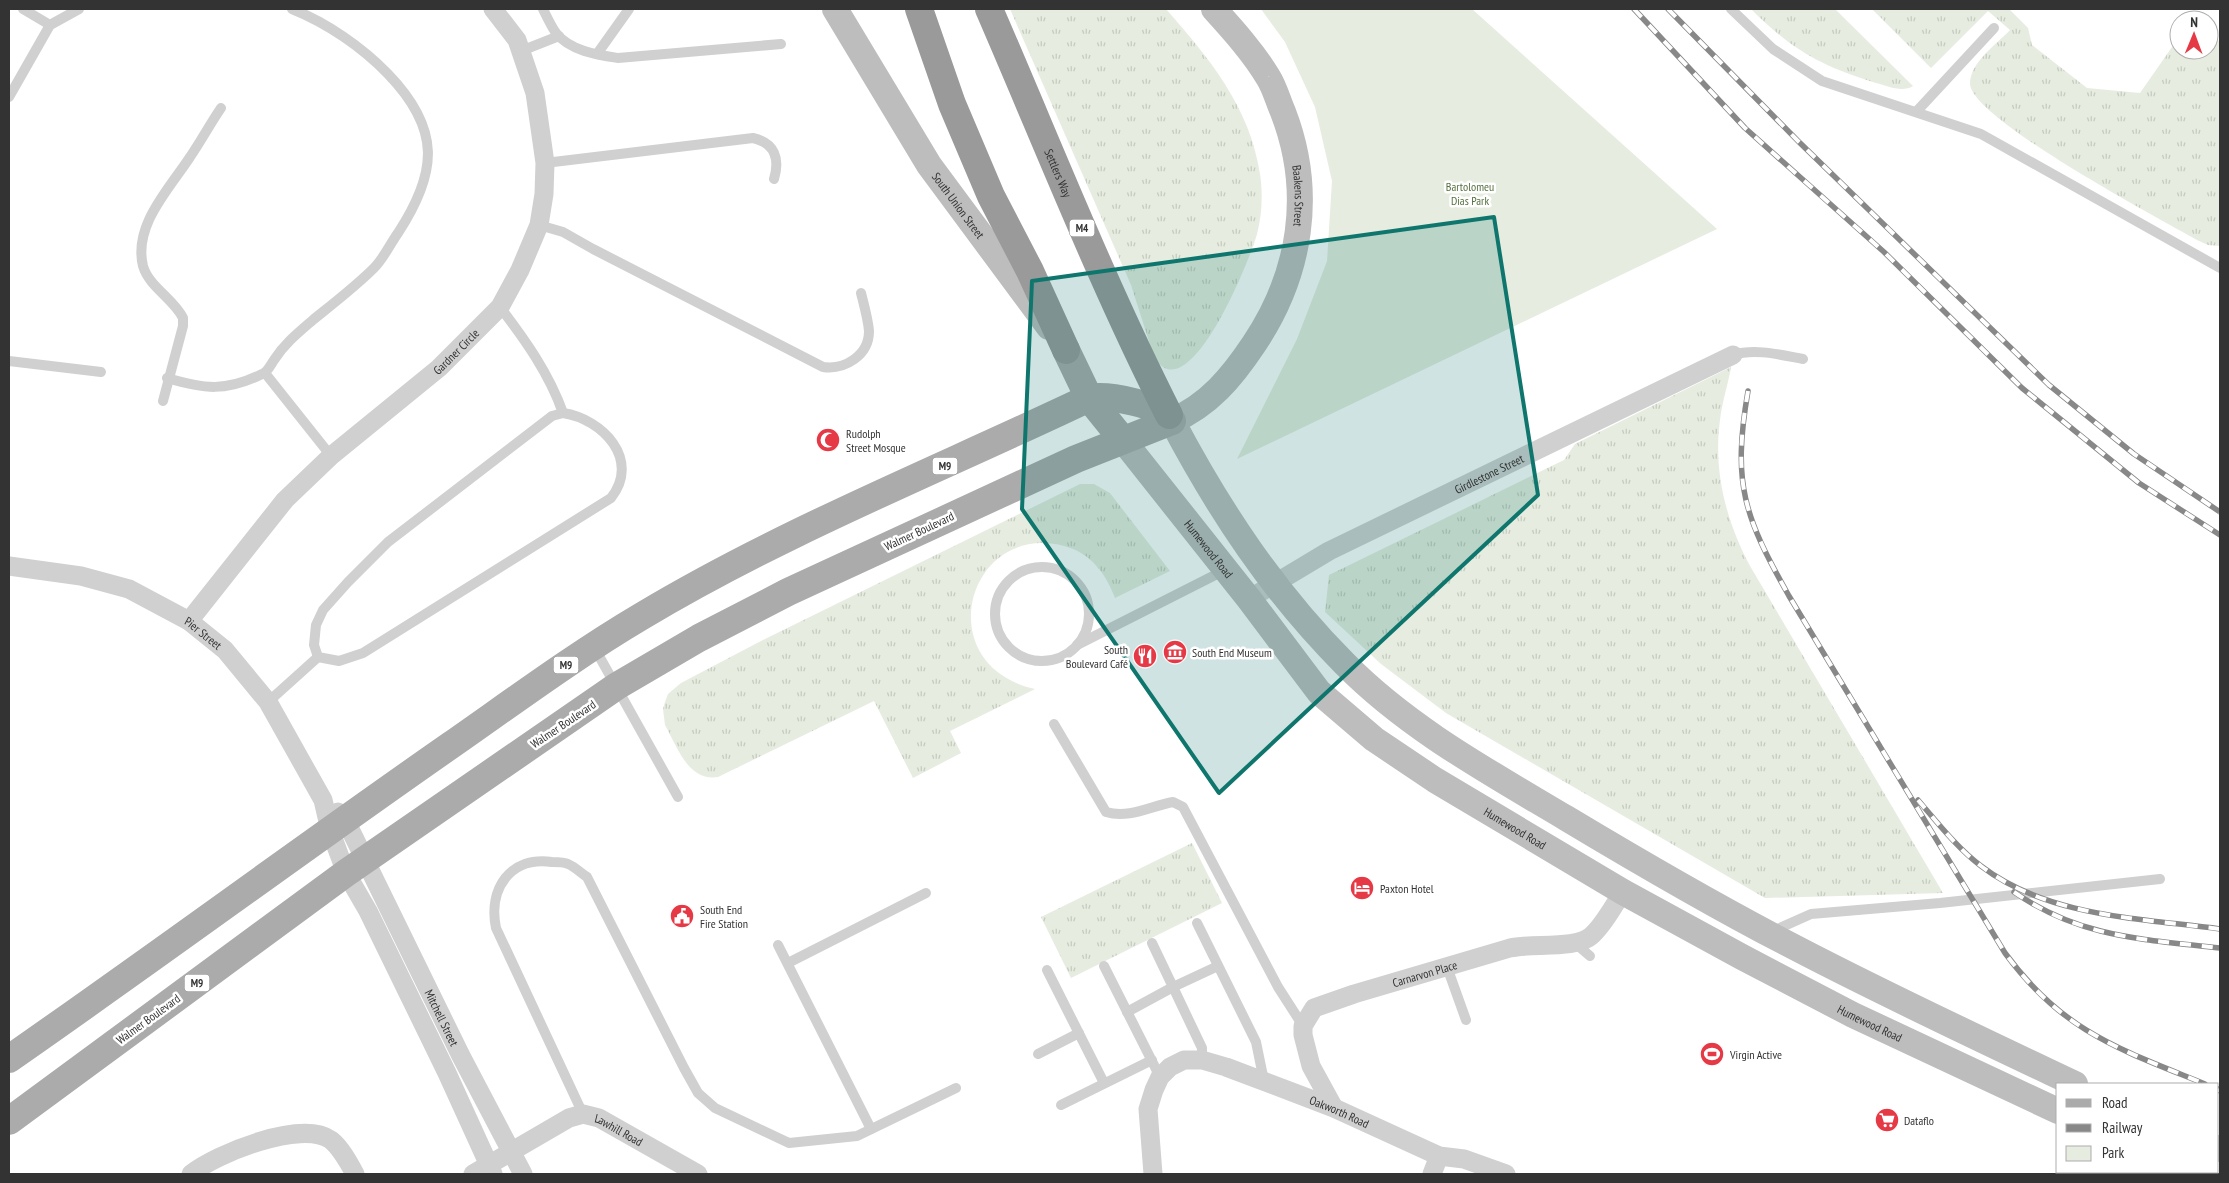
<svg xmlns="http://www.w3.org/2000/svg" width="2229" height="1183" viewBox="0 0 2229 1183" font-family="'PT Sans Narrow',sans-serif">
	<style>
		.grass { fill: url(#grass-tufts) }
		.park { fill: #e6ecdf }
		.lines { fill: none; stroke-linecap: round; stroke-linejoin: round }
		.lane { stroke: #d0d0d0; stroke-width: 10 }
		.street { stroke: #d0d0d0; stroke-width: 19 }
		.secondary { stroke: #bdbdbd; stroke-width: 26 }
		.primary { stroke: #ababab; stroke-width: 28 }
		.highway { stroke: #9a9a9a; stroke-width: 28 }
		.rail-casing { stroke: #888; stroke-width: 5.5 }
		.rail { stroke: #fff; stroke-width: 4; stroke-dasharray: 11; stroke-linecap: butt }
		.marked { fill: #0f766e; fill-opacity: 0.2; stroke: #0f766e; stroke-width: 4; stroke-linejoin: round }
		.labels { text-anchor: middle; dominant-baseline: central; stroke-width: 5; stroke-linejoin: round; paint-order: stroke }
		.shield { fill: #fff; stroke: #707070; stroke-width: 1 }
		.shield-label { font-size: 11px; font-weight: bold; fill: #333 }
		.street-label { font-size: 12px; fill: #333; stroke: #fff }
		.park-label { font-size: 12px; fill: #56703f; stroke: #fff }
		.poi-label { font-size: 12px; fill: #333; stroke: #fff; text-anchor: start }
	</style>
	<defs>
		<pattern id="grass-tufts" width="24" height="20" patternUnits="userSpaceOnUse" patternTransform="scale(1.25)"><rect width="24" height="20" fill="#e6ecdf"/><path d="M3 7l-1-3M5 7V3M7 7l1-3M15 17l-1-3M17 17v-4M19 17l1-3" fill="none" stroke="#c6cbc0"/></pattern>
	</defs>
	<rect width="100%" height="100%" fill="#fff"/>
	<g class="grass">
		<path d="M1010 9H1166C1209 58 1250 107 1260 174 1263 194 1262 215 1257 234 1250 260 1188 414 1154 357L1131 285Z"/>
		<path d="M1751 9H1835L1913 86C1902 93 1888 86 1876 83 1821 66 1792 50 1751 9Z"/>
		<path d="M1872 9H2009L2028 28 2032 45 2087 88 2140 93 2179 37V50H2209V31L2220 42V246L2208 245 2197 240C2160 219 1972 119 1970 84 1970 62 1997 44 2010 30L1988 11 1931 68Z"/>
		<path d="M1731 367C1728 385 1722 402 1720 420 1713 471 1726 521 1750 566L1943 893 1765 898 1446 713 1381 664 1325 612 1329 575 1564 460 1575 444Z"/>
		<path d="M1080 484H1094L1110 493 1170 571 1115 598C1106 574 1091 553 1064 546 967 521 928 665 1035 689L950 731 961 753 913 778 874 701 718 777C688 782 677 746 665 725L663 709 665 702 668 694 681 683 761 641Z"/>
		<path d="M1192 843 1222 903 1071 978 1041 917Z"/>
	</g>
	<path class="park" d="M1261 9H1472L1717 229 1237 459 1297 339 1327 261 1332 181 1315 107 1285 42Z"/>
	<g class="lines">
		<g class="lane">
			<path d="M23 9 50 25"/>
			<path d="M543 9C547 17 551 26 556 33 570 51 598 55 618 58L781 44"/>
			<path d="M1731 9 1773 49 1822 81 1981 134 2220 268"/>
			<path d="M521 51 559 36"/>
			<path d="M597 54 629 9"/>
			<path d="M9 97 50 25 79 9"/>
			<path d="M1917 111 1994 28"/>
			<path d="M545 163 753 138C775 143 780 159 774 179"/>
			<path d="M539 225 563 232 593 249 823 367C844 370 869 356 869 331 868 319 864 305 861 293"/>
			<path d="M500 307C525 340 549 373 563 413"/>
			<path d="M1733 355C1755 348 1781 355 1803 359"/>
			<path d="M9 361 101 372"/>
			<path d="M265 373 331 456"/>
			<path d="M167 378C204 389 226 392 262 374 268 372 271 364 274 360 285 343 299 332 314 319 334 303 356 286 374 268 384 258 390 244 398 233 438 172 441 129 388 74 362 47 327 23 292 9"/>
			<path d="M163 401 183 326V318C174 299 149 287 143 266 133 225 170 188 190 157 201 141 210 124 221 108"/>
			<path d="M563 413C603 419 641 460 611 498L363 653 339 661 318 657 314 645 316 625 323 610 348 582 388 542 552 416Z"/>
			<circle cx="1042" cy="614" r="47"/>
			<path d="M1077 645 1225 570"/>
			<path d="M594 647 678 797"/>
			<path d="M268 702 318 657"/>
			<path d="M1054 724 1106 812C1129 819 1151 806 1173 802L1183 807 1278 987 1303 1026"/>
			<path d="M1197 923 1256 1042 1264 1081"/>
			<path d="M1771 932 1811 914 1940 903 2160 879"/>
			<path d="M1576 944 1590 956"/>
			<path d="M778 945 871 1129"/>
			<path d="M788 963 926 893"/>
			<path d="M1104 966 1160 1077"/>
			<path d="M1447 967 1466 1020"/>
			<path d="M1047 970 1104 1083"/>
			<path d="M1127 1012 1173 987 1152 943"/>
			<path d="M1038 1054 1079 1033"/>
			<path d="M1202 1060V1048L1173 987 1218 966"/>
			<path d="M1061 1105 1152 1060"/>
			<path d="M583 1114 496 928C488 889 510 856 552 862 557 862 564 862 568 864 575 867 581 873 587 877L684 1068 698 1093 715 1108 789 1143 857 1136 956 1088"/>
			<path d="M2113 1174 2114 1172"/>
		</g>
		<g class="street">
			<path id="s1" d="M9 566 81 576 129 589 189 621 225 650 268 702 323 800 330 830 346 873 368 911 447 1073 493 1174"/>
			<path id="s2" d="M1249 599 1329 551 1733 355"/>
			<path id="s3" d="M189 621 285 500 331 456 439 368 500 307 520 270 539 225 544 194 545 163 535 93 517 40 493 9"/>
			<path id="s4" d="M338 812 345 819 461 1056 523 1174"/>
			<path id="s5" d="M1334 1108 1311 1066 1303 1035V1026L1314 1008 1354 994 1510 948C1532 943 1577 949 1591 936 1604 925 1613 906 1623 892"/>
			<path d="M191 1174C216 1154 301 1119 331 1140 341 1148 349 1163 355 1174"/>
			<path id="s6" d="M473 1174 569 1118 583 1114 599 1118 698 1174"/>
			<path id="s7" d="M1153 1174 1148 1109 1154 1090 1160 1077 1170 1067 1184 1060H1202L1226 1067 1334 1108 1439 1156 1464 1159 1506 1174"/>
			<path d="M1432 1174 1439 1156"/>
		</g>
		<g class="secondary">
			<path id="s8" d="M835 9 929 165 1049 327"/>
			<path id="s9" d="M1214 9C1233 30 1253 52 1268 77 1275 88 1278 101 1283 112 1314 192 1301 274 1254 344 1232 377 1209 405 1172 421 1219 510 1273 592 1345 664 1408 728 1489 772 1566 818 1641 863 1718 908 1796 948 1888 996 1982 1040 2075 1084"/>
			<path id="s10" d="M1122 439 1249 599 1319 692 1374 739 1435 780 1623 892 1742 957 1853 1015 2058 1111"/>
			<path d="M2218 1148 2220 1149"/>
			<path d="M2190 1172 2196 1174"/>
		</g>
		<g class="primary">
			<path d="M1066 350 1089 398 1122 439"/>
			<path d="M9 1059C157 956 303 848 451 745 514 701 576 655 642 616 784 531 940 469 1089 398 1107 394 1163 405 1172 421L1076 459 788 592 699 638 617 686 346 873 9 1121"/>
		</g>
		<g class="highway">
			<path d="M919 9 952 104 991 196 1030 271 1066 350"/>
			<path id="s11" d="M989 9C1048 145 1102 283 1169 415"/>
		</g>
		<g class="rail-casing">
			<g id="rail">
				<path d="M1634 9 1745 128 1884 252 2022 388 2139 483 2220 535"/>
				<path d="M1668 9 1799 142 2049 385 2134 454 2220 512"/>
				<path d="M1748 391C1732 484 1744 516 1789 596L2005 953C2063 1032 2119 1049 2205 1084"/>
				<path d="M1918 800C1937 822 1957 848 1981 866 2048 917 2139 918 2220 929"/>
				<path d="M2014 892C2081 938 2142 939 2220 948"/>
				<path d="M2218 1089 2220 1091"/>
			</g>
		</g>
		<use href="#rail" class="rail"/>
	</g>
	<path class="marked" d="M1494 217 1538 495 1219 793 1022 509 1032 281Z"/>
	<defs>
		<g id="mosque-disc" transform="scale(1.25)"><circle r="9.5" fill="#e63946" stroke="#fff"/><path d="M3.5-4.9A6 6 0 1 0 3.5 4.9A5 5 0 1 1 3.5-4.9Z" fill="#fff"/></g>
		<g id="museum-disc" transform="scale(1.25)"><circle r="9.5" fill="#e63946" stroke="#fff"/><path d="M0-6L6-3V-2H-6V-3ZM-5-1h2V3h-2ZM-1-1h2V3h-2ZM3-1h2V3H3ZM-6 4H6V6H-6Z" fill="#fff"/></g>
		<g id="restaurant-disc" transform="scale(1.25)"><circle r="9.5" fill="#e63946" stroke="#fff"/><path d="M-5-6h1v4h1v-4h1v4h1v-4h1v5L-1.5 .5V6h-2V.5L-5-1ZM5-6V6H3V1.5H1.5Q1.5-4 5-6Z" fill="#fff"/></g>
		<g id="hotel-disc" transform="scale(1.25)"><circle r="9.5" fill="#e63946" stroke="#fff"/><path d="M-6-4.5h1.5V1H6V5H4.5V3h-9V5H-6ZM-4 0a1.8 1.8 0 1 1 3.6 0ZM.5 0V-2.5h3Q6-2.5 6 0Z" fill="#fff"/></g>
		<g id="civic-disc" transform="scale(1.25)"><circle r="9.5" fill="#e63946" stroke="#fff"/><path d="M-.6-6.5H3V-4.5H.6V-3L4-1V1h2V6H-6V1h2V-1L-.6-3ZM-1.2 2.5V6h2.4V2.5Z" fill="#fff"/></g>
		<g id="stadium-disc" transform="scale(1.25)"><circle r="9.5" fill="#e63946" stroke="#fff"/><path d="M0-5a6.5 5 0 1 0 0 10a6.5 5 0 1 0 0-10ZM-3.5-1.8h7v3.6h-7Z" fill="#fff"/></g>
		<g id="supermarket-disc" transform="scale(1.25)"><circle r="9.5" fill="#e63946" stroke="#fff"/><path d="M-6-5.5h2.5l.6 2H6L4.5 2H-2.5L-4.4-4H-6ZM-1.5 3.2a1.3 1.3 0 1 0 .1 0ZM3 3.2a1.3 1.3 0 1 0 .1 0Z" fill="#fff"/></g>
	</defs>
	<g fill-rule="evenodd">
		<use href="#mosque-disc" x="828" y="440"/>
		<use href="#museum-disc" x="1175" y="652"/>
		<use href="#restaurant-disc" x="1145" y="656"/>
		<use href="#hotel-disc" x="1362" y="888"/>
		<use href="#civic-disc" x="682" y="916"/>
		<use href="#stadium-disc" x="1712" y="1054"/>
		<use href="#supermarket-disc" x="1887" y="1120"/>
	</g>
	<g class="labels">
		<g class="shield">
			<rect x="1069.5" y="219.5" width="25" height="17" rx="4"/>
			<rect x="932.5" y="457.5" width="25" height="17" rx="4"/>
			<rect x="553.5" y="656.5" width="25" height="17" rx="4"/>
			<rect x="184.5" y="974.5" width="25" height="17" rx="4"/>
		</g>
		<g class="shield-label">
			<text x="1082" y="228">M4</text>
			<text x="945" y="466">M9</text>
			<text x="566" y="665">M9</text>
			<text x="197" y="983">M9</text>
		</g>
		<g class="street-label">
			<text stroke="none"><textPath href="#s11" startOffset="178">Settlers Way</textPath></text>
			<text stroke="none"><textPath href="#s9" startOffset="211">Baakens Street</textPath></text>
			<text stroke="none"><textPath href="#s8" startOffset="232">South Union Street</textPath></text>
			<text stroke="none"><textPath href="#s3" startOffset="381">Gardner Circle</textPath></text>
			<text stroke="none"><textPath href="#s2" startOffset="271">Girdlestone Street</textPath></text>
			<text transform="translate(919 531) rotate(-25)">Walmer Boulevard</text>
			<text stroke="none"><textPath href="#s10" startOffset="140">Humewood Road</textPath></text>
			<text stroke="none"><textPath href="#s1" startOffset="209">Pier Street</textPath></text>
			<text transform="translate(563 724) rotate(-34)">Walmer Boulevard</text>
			<text stroke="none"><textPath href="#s10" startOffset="560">Humewood Road</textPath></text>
			<text stroke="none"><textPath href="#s5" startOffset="226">Carnarvon Place</textPath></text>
			<text stroke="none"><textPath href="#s4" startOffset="231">Mitchell Street</textPath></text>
			<text transform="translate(148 1019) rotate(-36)">Walmer Boulevard</text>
			<text stroke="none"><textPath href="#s10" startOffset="965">Humewood Road</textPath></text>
			<text stroke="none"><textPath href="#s7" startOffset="294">Oakworth Road</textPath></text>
			<text stroke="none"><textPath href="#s6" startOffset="165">Lawhill Road</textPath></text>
		</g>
		<g class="park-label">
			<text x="1470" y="186">Bartolomeu<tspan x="1470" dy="14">Dias Park</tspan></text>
		</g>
		<g class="poi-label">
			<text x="846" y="433">Rudolph<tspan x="846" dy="14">Street Mosque</tspan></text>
			<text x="1128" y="649" text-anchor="end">South<tspan x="1128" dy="14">Boulevard Café</tspan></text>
			<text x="1192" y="652">South End Museum</text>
			<text x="1380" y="888">Paxton Hotel</text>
			<text x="700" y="909">South End<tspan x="700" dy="14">Fire Station</tspan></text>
			<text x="1730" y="1054">Virgin Active</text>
			<text x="1904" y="1120">Dataflo</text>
		</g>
	</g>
	<rect width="2229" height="1183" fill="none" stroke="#333333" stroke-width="20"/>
	<rect x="2056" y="1083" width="162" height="90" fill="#ffffff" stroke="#adadad"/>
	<rect x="2066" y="1099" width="25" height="8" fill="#ababab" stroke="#adadad"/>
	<text x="2102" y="1108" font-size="15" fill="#333333">Road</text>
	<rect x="2066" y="1124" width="25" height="8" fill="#888888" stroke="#adadad"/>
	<text x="2102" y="1133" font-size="15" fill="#333333">Railway</text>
	<rect x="2066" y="1146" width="25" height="15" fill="#e6ecdf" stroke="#adadad"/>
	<text x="2102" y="1158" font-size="15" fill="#333333">Park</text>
	<g transform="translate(2194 35) rotate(1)"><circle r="24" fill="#ffffff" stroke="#adadad"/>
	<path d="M0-4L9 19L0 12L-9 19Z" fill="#e63946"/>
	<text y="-8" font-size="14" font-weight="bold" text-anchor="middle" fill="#333333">N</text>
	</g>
</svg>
